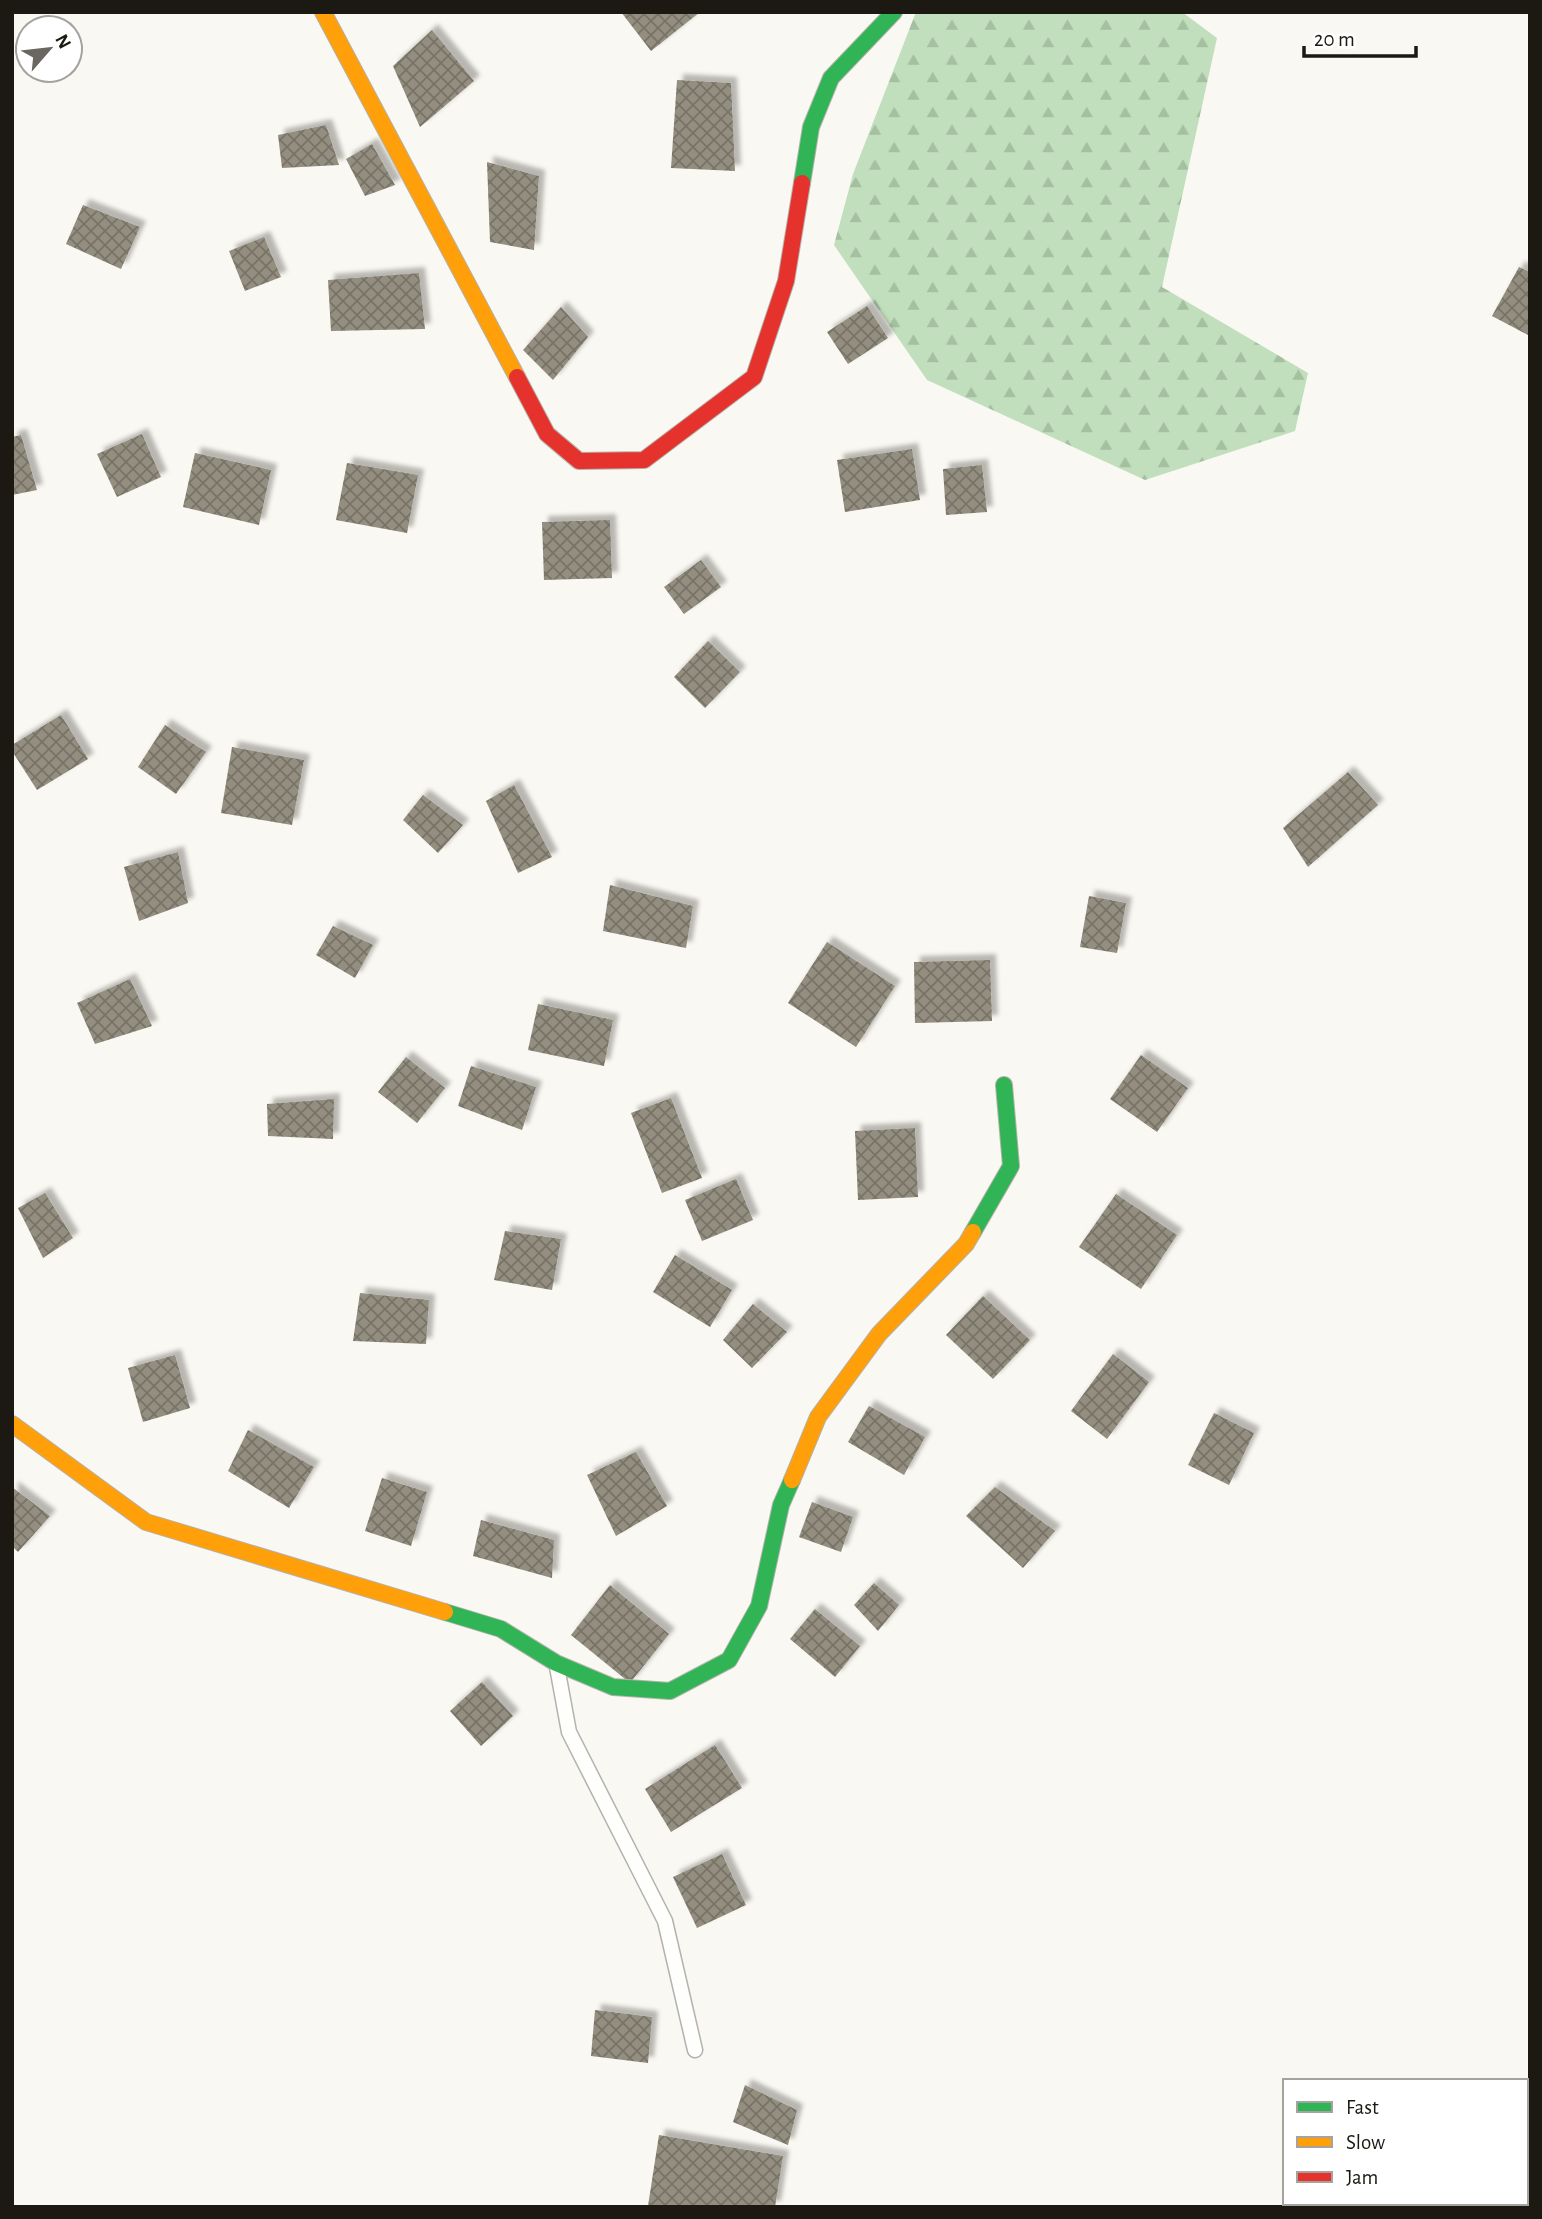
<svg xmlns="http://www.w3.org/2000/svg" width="1542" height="2219" viewBox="0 0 1542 2219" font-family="'Alegreya Sans',sans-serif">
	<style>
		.forest { fill: url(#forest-firs) }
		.building { fill: url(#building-cross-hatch); filter: url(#shadow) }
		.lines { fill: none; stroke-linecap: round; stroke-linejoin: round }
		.lane-casing { stroke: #b4b2ac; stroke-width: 17 }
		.fast-casing { stroke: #b4b2ac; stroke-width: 18 }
		.slow-casing { stroke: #b4b2ac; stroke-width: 18 }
		.jam-casing { stroke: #b4b2ac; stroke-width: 18 }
		.lane { stroke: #fefefd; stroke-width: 14 }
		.fast { stroke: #30b455; stroke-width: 16 }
		.slow { stroke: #ff9f0a; stroke-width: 16 }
		.jam { stroke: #e5322d; stroke-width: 16 }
	</style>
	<defs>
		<pattern id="forest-firs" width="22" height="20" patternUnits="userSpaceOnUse" patternTransform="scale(1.75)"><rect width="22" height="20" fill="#c1dfbd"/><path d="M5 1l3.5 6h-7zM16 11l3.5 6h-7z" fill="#a5bfa1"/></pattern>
		<pattern id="building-cross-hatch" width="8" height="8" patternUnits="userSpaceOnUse" patternTransform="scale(1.75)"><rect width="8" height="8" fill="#938e7f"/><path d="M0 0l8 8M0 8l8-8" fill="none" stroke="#777367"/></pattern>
		<filter id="shadow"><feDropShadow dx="6" dy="-6" stdDeviation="2" flood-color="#0004"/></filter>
	</defs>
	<rect width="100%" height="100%" fill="#faf8f2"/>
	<path class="forest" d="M916 12H1182L1217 38 1162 287 1308 373 1295 431 1145 480 927 380 834 245 853 174Z"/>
	<g class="building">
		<path d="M621 12H700L651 51Z"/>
		<path d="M432 30 474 81 420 127 393 66Z"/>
		<path d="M677 80 731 83 735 171 671 168Z"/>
		<path d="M326 125 339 165 282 168 278 135Z"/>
		<path d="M372 144 395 185 365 196 346 159Z"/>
		<path d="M487 162 539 176 534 250 490 242Z"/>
		<path d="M83 205 140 227 121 269 66 244Z"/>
		<path d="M264 237 281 277 245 291 229 251Z"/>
		<path d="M1519 267 1530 272 1528 335 1492 316Z"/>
		<path d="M419 273 425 329 331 331 328 280Z"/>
		<path d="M867 306 888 338 848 364 827 332Z"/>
		<path d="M561 307 588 337 553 380 523 350Z"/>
		<path d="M142 434 161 477 117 497 97 454Z"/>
		<path d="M21 435 37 490 12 495V437Z"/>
		<path d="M912 449 920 500 845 512 837 460Z"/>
		<path d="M195 453 271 470 259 525 183 507Z"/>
		<path d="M347 463 418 475 407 533 336 520Z"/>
		<path d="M982 465 987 512 946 515 943 469Z"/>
		<path d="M610 520 612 578 544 580 542 522Z"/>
		<path d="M701 560 721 587 684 614 664 587Z"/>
		<path d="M708 641 740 672 705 708 674 677Z"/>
		<path d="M61 715 88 759 37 790 12 751V745Z"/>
		<path d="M165 725 206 752 176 794 138 767Z"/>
		<path d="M232 747 304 760 292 825 221 813Z"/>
		<path d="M1348 772 1378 805 1308 867 1283 828Z"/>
		<path d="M514 785 552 857 518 873 486 801Z"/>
		<path d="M423 795 463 825 438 853 403 820Z"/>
		<path d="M178 852 188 903 139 921 124 867Z"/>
		<path d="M610 885 693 906 686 948 603 931Z"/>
		<path d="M1089 896 1126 903 1117 953 1080 947Z"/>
		<path d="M333 926 373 945 355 978 316 955Z"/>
		<path d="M827 942 895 986 856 1047 788 1003Z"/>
		<path d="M990 960 992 1021 915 1023 914 962Z"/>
		<path d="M130 979 152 1026 95 1044 77 1003Z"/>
		<path d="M538 1004 613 1020 604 1066 528 1050Z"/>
		<path d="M1141 1055 1188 1088 1157 1132 1110 1099Z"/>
		<path d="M406 1057 445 1088 417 1123 378 1092Z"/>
		<path d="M471 1066 536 1087 522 1130 458 1106Z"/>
		<path d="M671 1098 702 1178 662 1193 631 1113Z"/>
		<path d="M334 1099 333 1139 268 1136 267 1104Z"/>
		<path d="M915 1128 918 1197 858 1200 855 1131Z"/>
		<path d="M736 1179 753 1220 702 1241 685 1200Z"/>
		<path d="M45 1193 73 1238 43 1258 18 1208Z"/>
		<path d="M1116 1194 1177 1235 1141 1289 1079 1247Z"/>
		<path d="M505 1231 561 1239 552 1290 494 1280Z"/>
		<path d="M675 1255 732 1290 710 1327 653 1292Z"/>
		<path d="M360 1293 429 1300 426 1344 353 1341Z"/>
		<path d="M983 1296 1030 1340 993 1379 946 1335Z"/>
		<path d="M753 1304 787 1332 752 1368 723 1340Z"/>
		<path d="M1113 1354 1149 1382 1107 1439 1071 1411Z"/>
		<path d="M175 1355 190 1408 143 1422 128 1368Z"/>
		<path d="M869 1406 925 1437 904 1475 848 1442Z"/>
		<path d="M1214 1413 1254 1433 1229 1485 1188 1465Z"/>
		<path d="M248 1430 314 1467 289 1508 228 1471Z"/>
		<path d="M636 1452 667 1506 616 1536 587 1475Z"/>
		<path d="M382 1478 427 1492 411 1546 365 1531Z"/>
		<path d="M12 1487 50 1516 18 1552 12 1546Z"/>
		<path d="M995 1487 1055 1531 1023 1568 966 1516Z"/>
		<path d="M812 1502 853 1517 841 1552 799 1537Z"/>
		<path d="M481 1520 554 1540 552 1578 473 1556Z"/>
		<path d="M874 1583 899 1605 878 1631 854 1605Z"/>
		<path d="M610 1585 669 1634 630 1683 571 1635Z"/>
		<path d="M815 1609 860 1646 835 1677 790 1639Z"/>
		<path d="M482 1682 513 1716 481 1746 450 1711Z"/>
		<path d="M715 1745 742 1788 671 1832 645 1789Z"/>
		<path d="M722 1854 746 1905 697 1928 673 1877Z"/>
		<path d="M595 2010 652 2017 648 2063 591 2056Z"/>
		<path d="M745 2085 797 2110 788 2145 733 2122Z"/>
		<path d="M659 2135 783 2156 775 2207 648 2206Z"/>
	</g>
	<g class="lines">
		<g class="lane-casing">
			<path id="lane" d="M557 1667 569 1732 665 1921 695 2050"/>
		</g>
		<g class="fast-casing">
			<g id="fast">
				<path d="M802 183 811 127 831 78 894 12"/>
				<path d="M973 1232 1011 1166 1004 1085"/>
				<path d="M445 1612 501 1629 556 1663 613 1687 670 1691 729 1660 759 1606 781 1505 792 1480"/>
			</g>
		</g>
		<g class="slow-casing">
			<g id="slow">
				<path d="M323 12 517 377"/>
				<path d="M12 1424 146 1522 445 1612"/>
				<path d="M792 1480 818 1417 879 1334 966 1244 973 1232"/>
			</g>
		</g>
		<g class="jam-casing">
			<path id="jam" d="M517 377 547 434 579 461 644 460 754 377 786 281 802 183"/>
		</g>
		<use href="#lane" class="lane"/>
		<use href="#fast" class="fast"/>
		<use href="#slow" class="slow"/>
		<use href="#jam" class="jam"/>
	</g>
	<rect width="1542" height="2219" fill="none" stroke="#1c1912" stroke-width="28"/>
	<rect x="1283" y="2079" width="245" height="126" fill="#ffffff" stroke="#a4a3a0" stroke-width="2"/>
	<rect x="1297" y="2102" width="35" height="10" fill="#30b455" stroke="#a4a3a0" stroke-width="2"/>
	<text x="1346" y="2114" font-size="21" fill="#1c1912">Fast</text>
	<rect x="1297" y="2137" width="35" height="10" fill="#ff9f0a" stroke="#a4a3a0" stroke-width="2"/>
	<text x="1346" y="2149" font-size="21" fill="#1c1912">Slow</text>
	<rect x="1297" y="2172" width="35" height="10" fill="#e5322d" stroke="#a4a3a0" stroke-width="2"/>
	<text x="1346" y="2184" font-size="21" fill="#1c1912">Jam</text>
	<g transform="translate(49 49) rotate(62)"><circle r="33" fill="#ffffff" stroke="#a4a3a0" stroke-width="2"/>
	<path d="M0-5L12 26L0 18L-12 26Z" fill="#6a6760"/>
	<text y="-10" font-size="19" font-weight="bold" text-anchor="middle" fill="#1c1912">N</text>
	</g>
	<path d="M1304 46v10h112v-10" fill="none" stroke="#1c1912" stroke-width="3.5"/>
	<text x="1314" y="46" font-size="21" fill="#1c1912" stroke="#ffffff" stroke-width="5" paint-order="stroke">20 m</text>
</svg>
